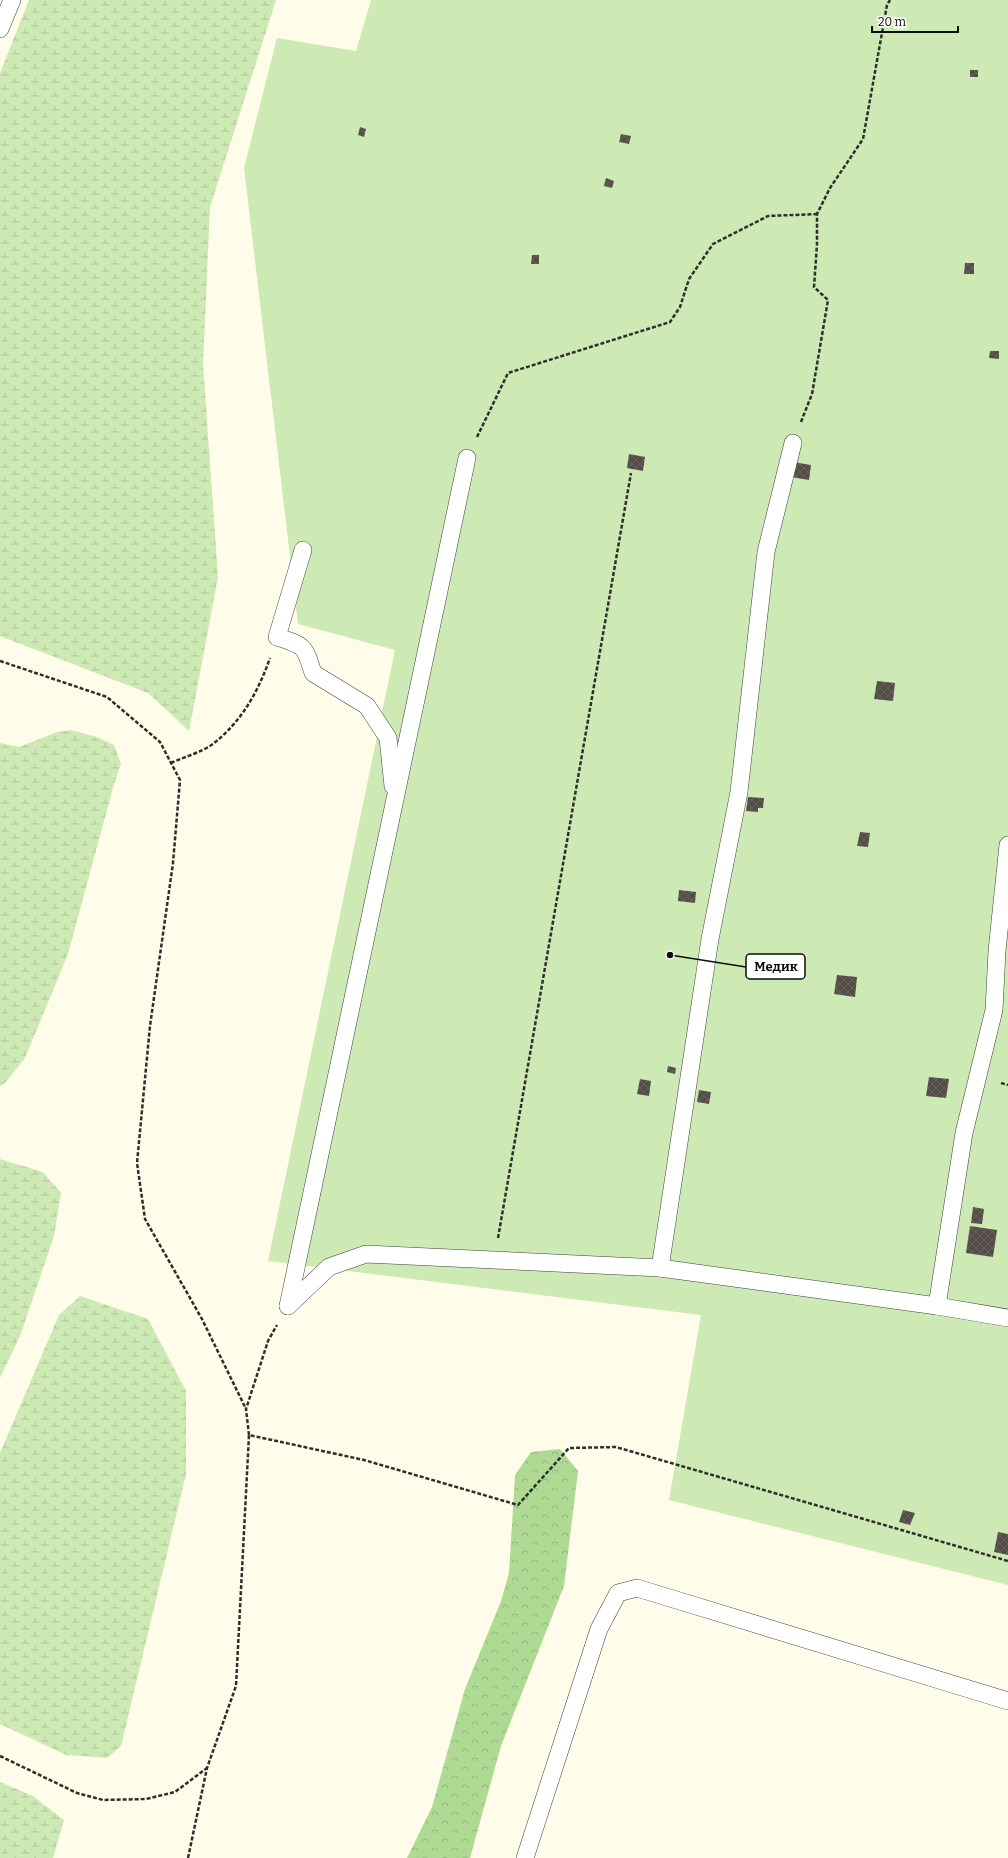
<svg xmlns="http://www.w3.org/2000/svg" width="1008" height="1858" viewBox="0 0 1008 1858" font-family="Bitter,serif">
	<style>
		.forest { fill: url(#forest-crowns) }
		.wetland { fill: url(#wetland-marsh) }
		.garden { fill: #cde9b4 }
		.building { fill: url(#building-cross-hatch) }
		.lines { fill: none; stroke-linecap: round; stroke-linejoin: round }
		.lane-casing { stroke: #3f3f3f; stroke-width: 18 }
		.path { stroke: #2e2e2e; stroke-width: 2.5; stroke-dasharray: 4 2; stroke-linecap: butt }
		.lane { stroke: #fff; stroke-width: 17 }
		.leader { fill: none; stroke: #0c0c0c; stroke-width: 1.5 }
		.callout-dot { fill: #0c0c0c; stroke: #fff; stroke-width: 1.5 }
		.callout { fill: #fff; stroke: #0c0c0c; stroke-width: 1.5 }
		.callout-label { font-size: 13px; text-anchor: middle; font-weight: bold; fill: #0c0c0c }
	</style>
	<defs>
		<pattern id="forest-crowns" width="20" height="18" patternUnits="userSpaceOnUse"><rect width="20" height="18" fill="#afda93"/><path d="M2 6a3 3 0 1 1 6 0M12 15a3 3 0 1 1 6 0" fill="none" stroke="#95ba7e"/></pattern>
		<pattern id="wetland-marsh" width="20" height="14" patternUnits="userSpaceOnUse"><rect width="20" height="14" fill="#cde9b4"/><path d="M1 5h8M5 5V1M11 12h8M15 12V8" fill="none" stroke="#afc79a"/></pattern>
		<pattern id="building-cross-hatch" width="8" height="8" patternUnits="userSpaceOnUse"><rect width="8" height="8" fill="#544d48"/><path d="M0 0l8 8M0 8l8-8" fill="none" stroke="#68625e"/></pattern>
	</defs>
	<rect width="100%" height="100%" fill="#fffcea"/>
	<path class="forest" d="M560 1449 578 1471 564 1586 501 1746 470 1858H407L432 1807 465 1689 501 1601 509 1573 515 1475 531 1452Z"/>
	<g class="wetland">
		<path d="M29 0H276L210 207 203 364 218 577 189 731 148 693 0 636V73Z"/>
		<path d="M70 730 97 737 114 745 121 764 114 784 68 954 25 1058 5 1083 0 1086V743L19 747 57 732Z"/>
		<path d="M0 1159 43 1172 61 1193 54 1236 20 1336 0 1378Z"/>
		<path d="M80 1296 148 1319 186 1391V1474L121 1746 107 1758 66 1755 0 1724V1453L59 1315Z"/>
		<path d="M0 1782 33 1796 64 1820 53 1858H0Z"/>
	</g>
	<path class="garden" d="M371 0H1008V1585L669 1500 701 1315 268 1261 395 650 298 624 244 168 277 38 356 51Z"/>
	<g class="building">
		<rect x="970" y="70" width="8" height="7"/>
		<path d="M360 127 366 129 364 137 358 135Z"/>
		<path d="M621 134 631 136 629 144 619 142Z"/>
		<path d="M606 178 614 181 612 188 604 186Z"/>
		<path d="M532 255H539V264H531Z"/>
		<path d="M965 263H974V274H964Z"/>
		<path d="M990 351H999V359L989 358Z"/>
		<path d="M629 454 645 457 643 471 627 468Z"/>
		<path d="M793 462 811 465 809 480 791 477Z"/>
		<path d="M877 681 895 683 893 701 874 699Z"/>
		<path d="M748 797 764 798 763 808H758V812L746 811Z"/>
		<path d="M860 832 870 833 868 847 857 846Z"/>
		<path d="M679 890 696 892 695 903 678 901Z"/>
		<path d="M837 975 857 977 855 997 834 994Z"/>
		<path d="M668 1066 676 1068 675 1074 667 1072Z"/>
		<path d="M929 1077 949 1079 946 1098 926 1096Z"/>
		<path d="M640 1079 651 1081 649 1096 637 1094Z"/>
		<path d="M699 1090 711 1092 709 1104 697 1102Z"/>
		<path d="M973 1207 984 1209 982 1224 971 1223Z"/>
		<path d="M970 1226 997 1230 993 1257 966 1253Z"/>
		<path d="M903 1510 915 1513 910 1525 899 1522Z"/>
		<path d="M998 1532 1008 1534V1555L994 1552Z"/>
	</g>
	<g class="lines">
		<g class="lane-casing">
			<g id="lane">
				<path d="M0 29 12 0"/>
				<path d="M303 550 277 637C304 645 305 646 313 673L367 706 388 738 393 786"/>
				<path d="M660 1268 710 939 739 792 766 552 793 443"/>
				<path d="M288 1306 467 458"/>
				<path d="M288 1306 329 1267 366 1254 660 1268 937 1306 1008 1318"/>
				<path d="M937 1306 964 1133 994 1010 997 951 1008 845"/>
				<path d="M525 1858 599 1629 618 1593 637 1588 1008 1701"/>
			</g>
		</g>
		<g class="path">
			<path d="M801 422 812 394 828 300 814 287 817 244V214L830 188 863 139 887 5 890 0"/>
			<path d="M477 437 508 373 670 322 680 307 689 279 713 244 768 216 817 214"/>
			<path d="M0 661 107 697 160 742 180 780 173 863 150 1026 137 1163 145 1219 202 1319 246 1409"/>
			<path d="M171 763C184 757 202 752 213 744 242 721 258 692 270 658"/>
			<path d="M1001 1083 1008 1085"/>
			<path d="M498 1238 631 473"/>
			<path d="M249 1435 246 1409 268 1341 277 1325"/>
			<path d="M0 1756 77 1793 103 1800 146 1799 175 1792 207 1768"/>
			<path d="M188 1858 207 1768 236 1686 249 1435 364 1460 518 1505 569 1448 616 1447 1008 1561"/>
		</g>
		<use href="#lane" class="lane"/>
	</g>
	<path class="leader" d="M670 955L746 967"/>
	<circle class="callout-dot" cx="670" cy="955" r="4"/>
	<rect class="callout" x="746" y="954" width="59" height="25" rx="4"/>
	<g class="callout-label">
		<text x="776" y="971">Медик</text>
	</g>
	<path d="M872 26v6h86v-6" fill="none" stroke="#0c0c0c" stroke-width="2"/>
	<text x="878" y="26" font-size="12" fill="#0c0c0c" stroke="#ffffff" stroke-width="3" paint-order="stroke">20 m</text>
</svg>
